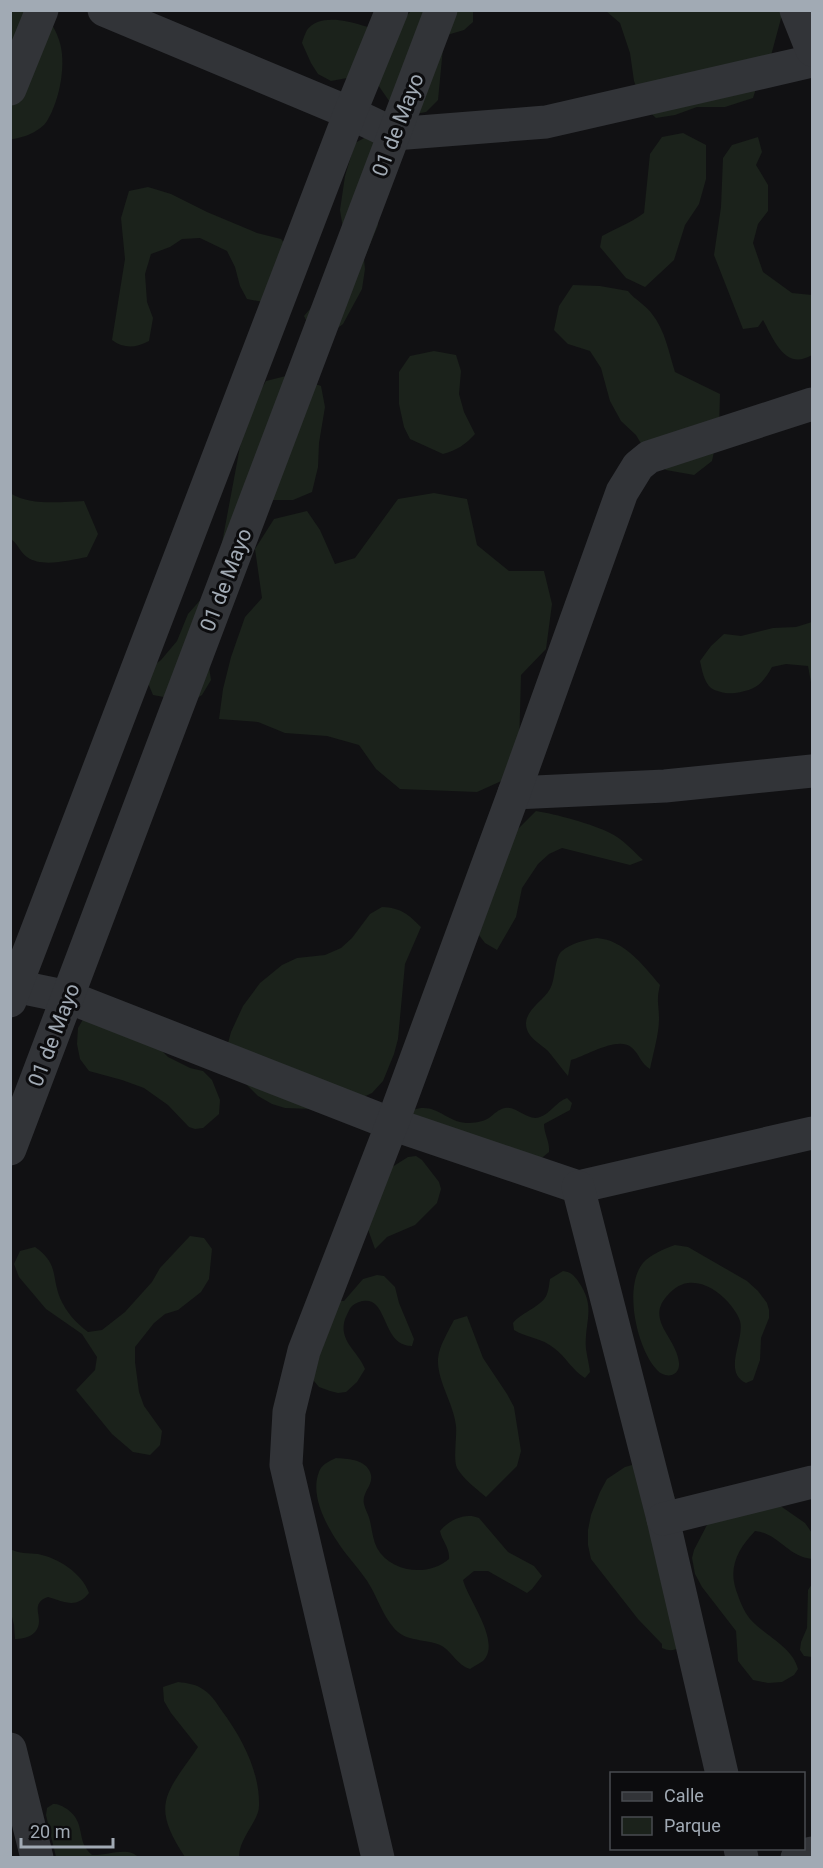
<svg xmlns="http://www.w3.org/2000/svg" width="823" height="1868" viewBox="0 0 823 1868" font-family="Roboto,sans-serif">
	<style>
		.green { fill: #1b221b }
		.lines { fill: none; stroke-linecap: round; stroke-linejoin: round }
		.minor { stroke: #323438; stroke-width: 33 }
		.labels { text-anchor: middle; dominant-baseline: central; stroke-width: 6; stroke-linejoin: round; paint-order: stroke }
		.street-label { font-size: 21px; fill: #a1aab4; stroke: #0c0c0e }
	</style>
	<rect width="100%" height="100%" fill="#111113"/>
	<g class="green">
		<path d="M10 11H44C49 20 56 30 59 40 67 62 60 100 47 121 41 131 22 139 10 139Z"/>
		<path d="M411 11H473V22L464 30 447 35 443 48 438 100 426 112 415 114 396 111 374 79 347 78 331 81 318 74 311 63 302 43C303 39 305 34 307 30 323 8 369 27 388 35Z"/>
		<path d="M606 11H783L769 63 761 73 753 98 725 107H697L675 115 656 118 644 107 634 81 630 53 620 23Z"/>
		<path d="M377 131 380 187 378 225 364 259 365 269 362 289 343 324 335 330 310 328 304 316 328 288 344 235 340 210 345 176 355 143Z"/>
		<path d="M683 133 706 145V179L699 204 685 225 674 260 645 287 626 278 600 247 602 236C618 227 629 224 644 213L650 154 662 137Z"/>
		<path d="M758 137 762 152 756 165 768 185V211L758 224 753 243 763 272 792 293 812 295V355C785 371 774 340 763 320L758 327 743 329 714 255 721 207 723 158 732 145Z"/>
		<path d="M148 187 171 194 207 212 257 233 281 239 295 255 263 302 247 299 240 286 235 267 227 251 200 238 182 239 170 247 151 254 145 274 147 302 153 318 149 341C136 348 124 349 112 340L125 259 121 218 129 191Z"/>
		<path d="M573 285 600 286 628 291C635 300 646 305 652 314 665 330 669 353 675 372L720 394 719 428 712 461 694 475 666 470 649 457 636 435 621 421 610 401 601 368 590 351 568 344 554 330 559 306Z"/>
		<path d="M434 351 456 355 461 371 459 394 464 412 475 434C465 445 457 450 443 454L410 439 404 427 399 404V372L410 356Z"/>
		<path d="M290 375 321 386 325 407 319 443 318 467 312 492 293 500H273L250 513 207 654 211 680 202 695 191 702 153 695 145 676 149 669 161 660 177 641 188 614 203 597 216 575 242 436 250 408 266 381Z"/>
		<path d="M10 493C30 506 61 502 84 501L98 534 87 557C70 560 42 568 27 557 20 552 18 544 11 539Z"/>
		<path d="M434 493 467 499 477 545 509 571H544L552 604 546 649 521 675 519 749 508 778 477 792 400 789 376 769 359 745 327 736 285 733 258 722 219 719 223 689 231 657 245 617 262 598 255 549 274 519 307 511 320 530 335 564 355 558 398 499Z"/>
		<path d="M812 622V688L808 666 786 664 772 667C762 685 755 690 735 693 727 694 717 692 711 688 704 682 702 670 700 661L711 646 724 634 741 636 773 628 796 627Z"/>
		<path d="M536 811C555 814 593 824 610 833 623 839 633 851 643 860L630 865 562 848 549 854 538 864 522 888 516 917 497 950 485 943 475 930 493 854Z"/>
		<path d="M382 907C401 908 408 914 421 927L405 964 398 1039 394 1054 383 1081 372 1093 357 1100 313 1109 285 1108 272 1104 258 1096 247 1085 227 1047 231 1032 243 1006 260 983 282 965 297 958 325 955 341 948 352 938 370 914Z"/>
		<path d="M597 938C624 940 643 965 660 985 656 1001 659 1004 659 1019 659 1034 653 1054 650 1069 641 1064 639 1053 631 1047 617 1036 586 1056 571 1060L568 1076C561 1068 555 1059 548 1051 542 1045 532 1040 528 1032 519 1013 543 1002 550 989 556 979 554 957 562 951 571 943 585 940 597 938Z"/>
		<path d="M85 1016 132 1021 168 1057 190 1068 203 1071 212 1080 220 1100 219 1114 203 1128 195 1129 189 1127 168 1105 144 1088 122 1080 89 1071 80 1059 77 1044 78 1028Z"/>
		<path d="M567 1098 572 1103 570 1110 544 1124C544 1134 550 1142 549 1152L538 1161 412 1116 413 1110C436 1102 446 1122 466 1123 474 1123 483 1122 489 1118 494 1114 499 1109 505 1108 517 1106 528 1122 540 1117 551 1113 556 1102 567 1098Z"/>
		<path d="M416 1156 422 1160 439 1182 441 1189 437 1203 415 1225 387 1237 375 1249 365 1221 389 1169 408 1157Z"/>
		<path d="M190 1236 204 1238 212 1249 209 1279 201 1292 178 1310 165 1314 154 1323 135 1347V1362L139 1392 144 1406 162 1431 160 1445 150 1455 133 1452 112 1434 76 1390 95 1370 97 1357 82 1334 46 1309 19 1277 14 1264 20 1251 35 1247C59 1264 51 1275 60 1298 66 1312 76 1323 88 1332L102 1330 125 1312 152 1282 160 1268Z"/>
		<path d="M675 1245 688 1247 747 1281 758 1291 767 1303 769 1310V1318L761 1338 760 1360 753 1380 746 1383C722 1372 745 1340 740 1321 738 1314 732 1307 728 1302 718 1291 703 1281 688 1283 679 1284 672 1290 666 1297 646 1321 677 1338 679 1363 680 1377 665 1379 657 1370 637 1349 623 1287 643 1263 651 1254 664 1249 675 1245Z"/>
		<path d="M563 1271C570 1272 573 1274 578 1281 597 1308 584 1321 586 1349 587 1356 589 1364 590 1372L585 1378C572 1370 566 1357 554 1348 542 1338 527 1338 514 1330L513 1323C522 1312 543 1306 547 1294 549 1289 549 1284 550 1279Z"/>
		<path d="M377 1275 384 1276 395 1287 399 1303 414 1339 412 1346C389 1346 388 1320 377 1306 371 1298 359 1300 352 1306 349 1309 347 1315 345 1319 338 1341 358 1351 365 1369L357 1382 346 1392 338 1393 330 1391 319 1387 314 1381 312 1366 337 1301H344L363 1279Z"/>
		<path d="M467 1316 483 1358 507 1394 514 1407 521 1451 517 1466 486 1497C477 1489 463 1479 457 1468 453 1460 457 1437 456 1426 454 1404 437 1381 438 1359 439 1346 448 1332 454 1320Z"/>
		<path d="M336 1458C347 1459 363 1459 369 1470 377 1484 361 1491 364 1504 365 1510 369 1515 370 1521 372 1530 373 1540 377 1548 391 1573 429 1577 449 1559 450 1548 442 1541 440 1531 449 1520 465 1512 479 1518L508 1552 534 1566 542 1576 532 1589 527 1593 488 1571H474L463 1580C468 1600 502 1642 483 1661 479 1664 474 1666 470 1669 457 1665 453 1653 442 1646 429 1639 410 1642 398 1632 383 1619 377 1594 365 1578 356 1565 345 1554 337 1541 325 1523 310 1494 319 1472 321 1465 329 1461 336 1458Z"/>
		<path d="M639 1463 673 1492 675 1499 688 1642C678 1649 673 1653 662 1648V1644L638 1619 591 1559 588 1545V1530L591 1515 600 1492 607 1479 625 1467Z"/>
		<path d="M769 1498 805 1523 812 1533V1559C788 1557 778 1533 755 1531 739 1548 728 1566 736 1590 740 1601 743 1610 750 1619 765 1636 792 1646 798 1669L794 1675 782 1682 768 1683 753 1680 738 1661 736 1631 702 1587 695 1574 692 1558 694 1550 708 1523Z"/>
		<path d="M10 1549C19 1554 29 1553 38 1554 58 1558 82 1573 89 1593 76 1609 65 1602 48 1597 44 1598 39 1601 38 1606 37 1610 39 1616 39 1621 39 1634 27 1639 15 1639L14 1625 10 1609Z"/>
		<path d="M812 1584V1657L804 1656 800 1650 801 1642 807 1628 808 1590Z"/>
		<path d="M178 1682C187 1683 196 1684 204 1690 212 1695 217 1704 222 1711 242 1738 260 1772 259 1806 259 1821 239 1838 239 1857H185C150 1804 166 1794 198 1747L171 1713 164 1701 163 1687Z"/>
		<path d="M53 1804C59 1804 62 1806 67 1809 87 1823 75 1841 92 1855 107 1856 127 1846 138 1857H56L46 1815 47 1808Z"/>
	</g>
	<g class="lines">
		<g class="minor">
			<path d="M104 10 350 113 394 134 546 122 812 61"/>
			<path d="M796 10 812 50"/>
			<path d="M10 89 42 10"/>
			<path d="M514 793 665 786 812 771"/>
			<path d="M10 985 68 997 392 1124 578 1187 812 1133"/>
			<path d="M10 1001 350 113 392 10"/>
			<path d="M10 1149 441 10"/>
			<path d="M578 1187 663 1519 722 1774"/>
			<path d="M663 1519 812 1482"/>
			<path d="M10 1749 37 1858"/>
			<path d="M740 1848 742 1858"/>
			<path d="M378 1858 286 1465 289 1412 304 1351 392 1124 514 793 622 492 638 466 649 457 812 404"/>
			<path d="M797 1858 812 1853"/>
		</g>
	</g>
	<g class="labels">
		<g class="street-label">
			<text transform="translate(398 125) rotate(-69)">01 de Mayo</text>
			<text transform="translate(226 580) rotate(-69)">01 de Mayo</text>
			<text transform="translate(54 1035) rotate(-69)">01 de Mayo</text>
		</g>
	</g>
	<rect width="823" height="1868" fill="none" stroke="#a1aab4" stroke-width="24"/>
	<rect x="610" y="1772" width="195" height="78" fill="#0c0c0e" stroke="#484b50" stroke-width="1.5"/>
	<rect x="622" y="1792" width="30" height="9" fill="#323438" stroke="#484b50" stroke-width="1.5"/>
	<text x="664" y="1802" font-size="18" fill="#a1aab4">Calle</text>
	<rect x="622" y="1817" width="30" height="18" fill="#1b221b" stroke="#484b50" stroke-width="1.5"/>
	<text x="664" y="1832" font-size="18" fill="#a1aab4">Parque</text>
	<path d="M21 1838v9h92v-9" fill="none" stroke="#a1aab4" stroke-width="3"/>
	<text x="30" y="1838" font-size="18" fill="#a1aab4" stroke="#0c0c0e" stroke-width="4.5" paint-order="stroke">20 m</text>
</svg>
